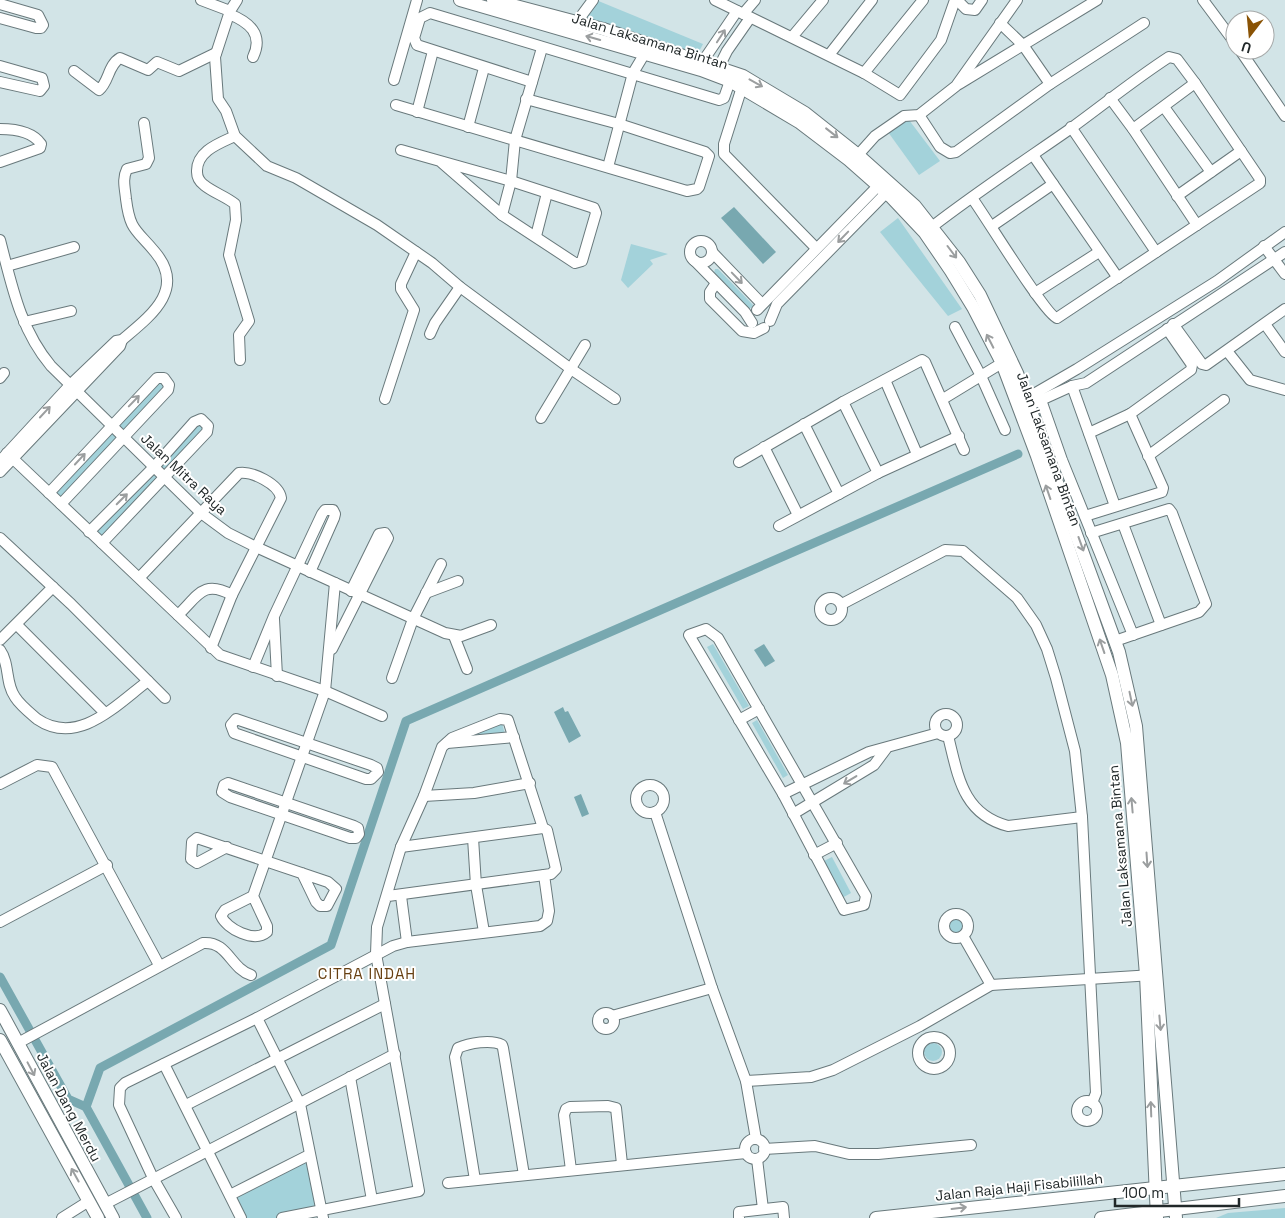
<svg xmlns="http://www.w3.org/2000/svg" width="1285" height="1218" viewBox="0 0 1285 1218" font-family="'Space Grotesk',sans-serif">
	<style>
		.green { fill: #a3d2da }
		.water { fill: #78a8b0 }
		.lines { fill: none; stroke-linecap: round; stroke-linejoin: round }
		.canal { stroke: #78a8b0; stroke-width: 9 }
		.minor-casing { stroke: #69797c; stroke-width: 12 }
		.major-casing { stroke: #69797c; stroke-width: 14 }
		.minor { stroke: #fff; stroke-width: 10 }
		.major { stroke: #fff; stroke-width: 12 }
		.oneway { stroke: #9b9e9f }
		.labels { text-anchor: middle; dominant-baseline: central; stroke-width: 4; stroke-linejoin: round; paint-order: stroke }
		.street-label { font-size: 14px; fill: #212829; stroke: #fff }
		.neighbourhood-label { font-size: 15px; letter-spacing: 1px; fill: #663f11; stroke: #fff }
	</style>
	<rect width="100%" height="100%" fill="#d2e4e7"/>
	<g class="green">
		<path d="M596 0 703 44 694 61 575 27Z"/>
		<path d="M909 120 940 161 919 175 888 132Z"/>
		<path d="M898 218 962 309 948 316 880 232Z"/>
		<path d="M631 244 668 254 650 260 653 264 628 288 621 280Z"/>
		<path d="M715 269H718L753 305 752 307 749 309 714 273Z"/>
		<path d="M158 380 166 388 124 432 117 425Z"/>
		<path d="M198 422 205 428 165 472 158 466Z"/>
		<path d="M111 430 120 438 61 502 52 494Z"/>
		<path d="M154 472 160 477 103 539 96 533Z"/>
		<path d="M713 644 749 706 743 709 707 647Z"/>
		<path d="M501 720 505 734 453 738Z"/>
		<path d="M757 720 788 775 783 778 752 723Z"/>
		<path d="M832 857 851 893 842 898 822 862Z"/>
		<circle cx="956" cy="925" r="9"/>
		<circle cx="933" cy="1052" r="9"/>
		<path d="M312 1156 321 1211 282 1218H243L231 1195Z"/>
		<path d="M1285 1208V1218H1216L1228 1213Z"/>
	</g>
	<g class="water">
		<path d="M734 207 776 252 763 264 721 218Z"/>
		<path d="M764 644 775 661 765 667 754 650Z"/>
		<path d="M563 707 565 712 568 711 581 736 569 743 554 712Z"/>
		<path d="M581 794 589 814 582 817 574 797Z"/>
	</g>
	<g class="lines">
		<g class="canal">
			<path d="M0 977 68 1099 86 1107 147 1218"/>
			<path d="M86 1107 100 1068 331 945 406 721 1018 454"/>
		</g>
		<g class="minor-casing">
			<g id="minor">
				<path d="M201 0 230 11"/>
				<path d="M237 0 230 11 215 57 218 99 226 111 235 136 267 166 296 178 377 225 432 263 460 287 571 369 615 399"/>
				<path d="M715 0 864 73 900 95 941 40 955 0"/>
				<path d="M957 0 966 9 975 10 982 0"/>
				<path d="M1203 0 1235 43"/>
				<path d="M0 4 38 15 43 25 41 28H36L0 18"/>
				<path d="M229 14C249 22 264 34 253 57"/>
				<path d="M743 14 755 0"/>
				<path d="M576 23 593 0"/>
				<path d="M1000 23 1023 45 1050 84"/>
				<path d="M792 37 823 0"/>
				<path d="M1240 50 1285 116"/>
				<path d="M829 55 872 0"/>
				<path d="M703 61 737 11"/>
				<path d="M0 66 42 78 44 86 40 91 0 82"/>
				<path d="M719 67 727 51 750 18"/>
				<path d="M74 71 99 90C109 82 108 65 120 58L148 70 157 62 179 71 216 53"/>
				<path d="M864 73 923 0"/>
				<path d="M394 80 417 0"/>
				<path d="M532 82 417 45 414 38 420 18 430 13 719 100 724 98 730 81"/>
				<path d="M959 84 1097 0"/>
				<path d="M742 87 724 144V154L816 248"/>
				<path d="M1110 98 1133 129 1197 225"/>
				<path d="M396 105 687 191 697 189 699 187 709 156 705 152 619 124 526 99"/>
				<path d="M1164 107 1211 172"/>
				<path d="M417 112 433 51"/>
				<path d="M919 115 940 147 950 153 956 152 1050 84 1144 23"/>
				<path d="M468 127 484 68"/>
				<path d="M1071 127 1156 252"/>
				<path d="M0 129C15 129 32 131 41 144L40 148 0 162"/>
				<path d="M1133 129 1195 83"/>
				<path d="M235 136C220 143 196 151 197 172 197 177 200 182 204 185 214 193 225 196 235 204L236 220 229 255 249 321 239 335 240 360"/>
				<path d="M401 150 511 181 594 208 596 213 582 261 575 263 502 215 441 162"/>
				<path d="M858 155 875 136 904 116 919 115 956 86 1017 0"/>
				<path d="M1033 155 1118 278"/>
				<path d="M608 167 633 73 645 53"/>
				<path d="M1177 196 1241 151"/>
				<path d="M502 215 511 181 515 140 542 48"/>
				<path d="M933 226C977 192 1024 161 1070 129 1103 105 1135 79 1169 57L1177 59 1195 83 1260 179V183L1057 318C1046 316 984 214 972 198"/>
				<path d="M992 226 1053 184"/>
				<path d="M536 236 547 193"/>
				<path d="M0 240C12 286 20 329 51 366L201 513 228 533 256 547 445 633 461 636 491 625"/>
				<circle cx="701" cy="252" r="11"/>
				<path d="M1264 246 1285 274"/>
				<path d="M712 252 762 304"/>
				<path d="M694 260 745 312 752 323"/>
				<path d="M7 266 74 247"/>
				<path d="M716 283 710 292V299L742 331 754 333 764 328"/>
				<path d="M1035 293 1099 252"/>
				<path d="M757 310 878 186"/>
				<path d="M770 321 777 304 886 193"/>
				<path d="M24 322 71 311"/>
				<path d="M1173 324 1202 364 1206 365 1285 309"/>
				<path d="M1265 324 1285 352"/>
				<path d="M955 327 981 376 1005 430"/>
				<path d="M430 334 435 323 460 287"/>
				<path d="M1227 351 1250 380 1285 390"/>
				<path d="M0 378 4 373"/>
				<path d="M885 380 917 454"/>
				<path d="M1072 386 1115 506"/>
				<path d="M1027 398 1077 369 1217 281 1285 232"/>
				<path d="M385 399 414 310 401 289V284L416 252"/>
				<path d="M943 399 1002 363"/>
				<path d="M1041 400 1062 460 1133 635"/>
				<path d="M843 402 878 473"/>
				<path d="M1030 405 1072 386 1086 383 1285 252"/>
				<path d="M541 418 585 345"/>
				<path d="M804 424 839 494"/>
				<path d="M1089 433 1130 414 1191 370 1192 365 1167 329"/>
				<path d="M764 447 798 515"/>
				<path d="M7 453 220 655 325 691 382 716"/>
				<path d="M1148 456 1224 400"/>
				<path d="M0 461 71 384 116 341 122 340C149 317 187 290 155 252 136 229 130 231 126 199 125 188 122 179 127 169L146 164 149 158 144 123"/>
				<path d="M739 462 843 402 922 360 925 362 964 450"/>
				<path d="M0 472 120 346 122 340"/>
				<path d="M49 493 157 378H164L169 385 168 390 61 504"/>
				<path d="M1085 516 1162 492 1163 488 1130 414"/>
				<path d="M1123 524 1161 625"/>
				<path d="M779 526 878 473 959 436"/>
				<path d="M89 532 154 467 194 422 201 419 208 426 207 432 102 543"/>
				<path d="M1091 533 1169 509 1172 513 1206 604 1199 612 1115 641"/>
				<path d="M0 538 71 604 165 698"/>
				<path d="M140 577 239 473C252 471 279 484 281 498L232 595 211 648"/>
				<path d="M426 593 458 581"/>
				<circle cx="831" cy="609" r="11"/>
				<path d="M842 604 945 550 963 551 1017 598 1036 625 1047 649 1056 678 1075 751 1082 817 1096 1093 1092 1103"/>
				<path d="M178 615C198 596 203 579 232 595"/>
				<path d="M274 619 277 676"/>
				<path d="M17 625 105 713"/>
				<path d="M706 629 718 638 866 896 864 905 844 910 783 794 689 635Z"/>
				<path d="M454 636 467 669"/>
				<path d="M0 640 53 587"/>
				<path d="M332 649 388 538 385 533 379 534 351 591"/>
				<path d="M0 650C10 664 5 683 15 697 20 705 30 713 37 719 78 747 116 705 148 681"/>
				<path d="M253 667 274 616 322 514 325 510H333L335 514 334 518 310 572"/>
				<path d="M392 678 413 619 441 564"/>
				<circle cx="946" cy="725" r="11"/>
				<path d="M236 719 371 765 377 768 378 772 371 779H366L234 733 231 725Z"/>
				<path d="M739 720 759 709"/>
				<path d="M948 736C958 775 962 814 1008 826L1082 817"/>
				<path d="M447 743 514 737"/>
				<path d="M228 783 354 826 358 828 359 834 356 838H350L230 797 222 792 224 785Z"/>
				<path d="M0 784 37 765 52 767 159 965"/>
				<circle cx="650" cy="799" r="14"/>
				<path d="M783 794 869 752 938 733"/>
				<path d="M424 796 474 793 530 783"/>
				<path d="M655 812 712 988 746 1081 756 1139"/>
				<path d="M793 814 874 765 886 749"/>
				<path d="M473 838 476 885 484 932"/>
				<path d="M227 847 197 863 191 859 192 842 197 838 328 882 336 889 327 906H320L316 902 302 873"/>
				<path d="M401 847 543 828"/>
				<path d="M814 855 837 843"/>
				<path d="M253 896 267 926V932C254 943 227 929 221 916L225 910 253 896 325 691 335 583"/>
				<path d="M401 896 407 942"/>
				<circle cx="956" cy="926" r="12"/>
				<path d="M0 922 107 865"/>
				<path d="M963 936 991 985"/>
				<circle cx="606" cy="1021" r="8"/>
				<path d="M612 1016 712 988"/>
				<path d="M257 1018 300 1104 323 1218"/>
				<circle cx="934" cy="1053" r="16"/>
				<path d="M18 1043 203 943C228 941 230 968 251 975"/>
				<path d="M164 1064 241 1218"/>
				<path d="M350 1077 372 1200"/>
				<path d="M746 1081 811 1077 833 1070 920 1026 991 985 1153 975"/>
				<circle cx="1087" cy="1111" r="10"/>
				<path d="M186 1105 385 1004"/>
				<circle cx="755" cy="1149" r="10"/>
				<path d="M764 1149 815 1146 849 1154H878L971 1145"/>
				<path d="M757 1159 763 1209"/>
				<path d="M571 1170 564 1115 566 1109 570 1107 608 1106 616 1108 622 1164"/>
				<path d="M475 1180 455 1057 458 1048C469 1043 491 1039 502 1045L503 1048 524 1175"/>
				<path d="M448 1183 746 1153"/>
				<path d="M230 1195 309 1155"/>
				<path d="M105 1204 395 1054"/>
				<path d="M62 1218 89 1201"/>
				<path d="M176 1218 153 1178 119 1105 120 1088 125 1083 257 1018 393 946 407 942 540 926 547 921 549 911 544 875"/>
				<path d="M282 1218 419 1191 376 954 377 927 401 847 424 796 442 747 452 738 500 719 508 720 543 828 547 830 556 869 551 874 544 875 388 896"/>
				<path d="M739 1218V1212L783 1207 784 1218"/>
			</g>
		</g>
		<g class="major-casing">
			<g id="major">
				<path d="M460 0 701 70 730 81 799 122 849 160 891 197 925 233 951 271 973 307 1002 363 1037 456 1112 675 1127 743 1146 975 1157 1218"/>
				<path d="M493 0 603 29 743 76 805 113 858 155 915 206 959 262 980 295 1017 373 1119 652 1136 726 1176 1218"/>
				<path d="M0 1010 113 1218"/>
				<path d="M0 1040 98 1218"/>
				<path d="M876 1218 1285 1174"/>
				<path d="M1101 1218 1285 1196"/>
			</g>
		</g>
		<use href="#minor" class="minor"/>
		<use href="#major" class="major"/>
	</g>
	<defs><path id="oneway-shaft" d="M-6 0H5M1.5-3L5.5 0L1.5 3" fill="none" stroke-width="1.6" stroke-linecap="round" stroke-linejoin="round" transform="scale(1.25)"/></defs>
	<g class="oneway">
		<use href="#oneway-shaft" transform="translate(721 36) rotate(-57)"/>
		<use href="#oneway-shaft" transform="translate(593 38) rotate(-164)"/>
		<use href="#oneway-shaft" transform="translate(756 83) rotate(29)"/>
		<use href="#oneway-shaft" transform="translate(832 133) rotate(38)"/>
		<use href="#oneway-shaft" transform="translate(843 237) rotate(134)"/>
		<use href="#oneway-shaft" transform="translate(952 252) rotate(53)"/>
		<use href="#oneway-shaft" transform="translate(737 278) rotate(46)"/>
		<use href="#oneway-shaft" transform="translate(990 341) rotate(-117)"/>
		<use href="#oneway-shaft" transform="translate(134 401) rotate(-46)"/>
		<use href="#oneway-shaft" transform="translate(45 412) rotate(-47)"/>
		<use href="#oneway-shaft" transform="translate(80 459) rotate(-47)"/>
		<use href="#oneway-shaft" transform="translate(1048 492) rotate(-109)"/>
		<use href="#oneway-shaft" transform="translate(122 499) rotate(-45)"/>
		<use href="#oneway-shaft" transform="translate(1081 544) rotate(70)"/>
		<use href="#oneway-shaft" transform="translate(1102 646) rotate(-109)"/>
		<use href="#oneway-shaft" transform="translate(1131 699) rotate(78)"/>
		<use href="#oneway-shaft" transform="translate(850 780) rotate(149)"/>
		<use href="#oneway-shaft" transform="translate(1132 805) rotate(-95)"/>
		<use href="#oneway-shaft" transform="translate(1147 860) rotate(86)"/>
		<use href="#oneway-shaft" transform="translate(1160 1023) rotate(85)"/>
		<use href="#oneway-shaft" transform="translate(31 1069) rotate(62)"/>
		<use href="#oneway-shaft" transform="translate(1151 1109) rotate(-92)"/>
		<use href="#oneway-shaft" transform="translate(75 1175) rotate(-119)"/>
		<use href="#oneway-shaft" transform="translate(959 1208) rotate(-7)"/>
	</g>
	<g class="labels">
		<g class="street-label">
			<text transform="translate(650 41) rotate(17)">Jalan Laksamana Bintan</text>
			<text transform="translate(1049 449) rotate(70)">Jalan Laksamana Bintan</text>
			<text transform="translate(184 474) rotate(43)">Jalan Mitra Raya</text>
			<text transform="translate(1120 846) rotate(-95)">Jalan Laksamana Bintan</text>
			<text transform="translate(69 1107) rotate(62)">Jalan Dang Merdu</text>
			<text transform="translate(1019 1187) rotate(-6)">Jalan Raja Haji Fisabilillah</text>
		</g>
		<g class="neighbourhood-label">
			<text x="367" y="973">CITRA INDAH</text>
		</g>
	</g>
	<g transform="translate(1250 35) rotate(196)"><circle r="24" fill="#ffffff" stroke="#a6a9a9"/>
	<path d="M0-4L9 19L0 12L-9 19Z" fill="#8a5305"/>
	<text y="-8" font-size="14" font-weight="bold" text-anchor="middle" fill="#212829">U</text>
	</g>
	<path d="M1115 1198v8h124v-8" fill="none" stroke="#212829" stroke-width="2.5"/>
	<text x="1122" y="1198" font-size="15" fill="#212829" stroke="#ffffff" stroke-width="4" paint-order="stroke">100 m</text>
</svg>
